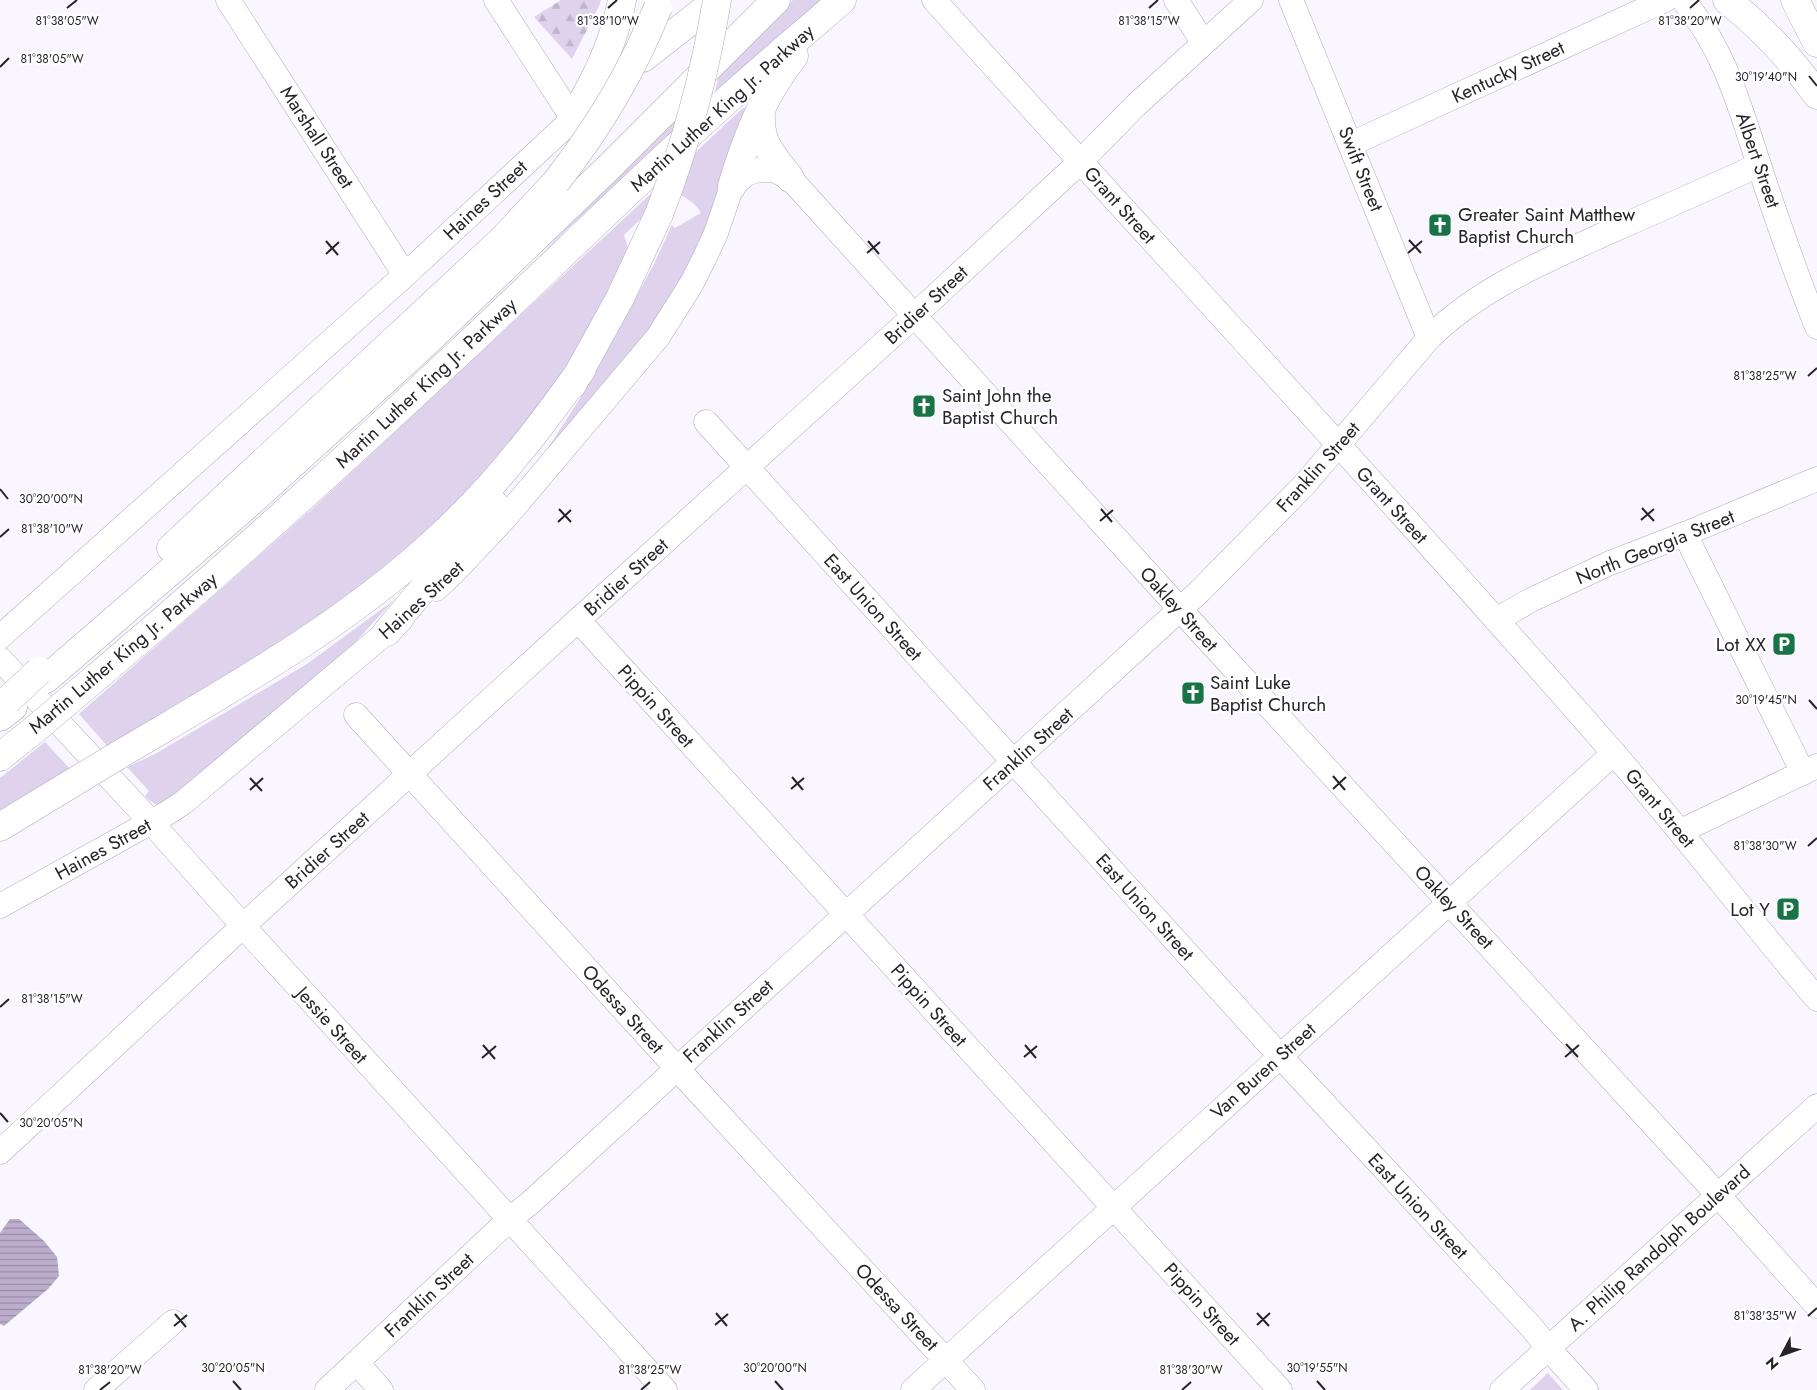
<svg xmlns="http://www.w3.org/2000/svg" width="1817" height="1390" viewBox="0 0 1817 1390" font-family="Jost,sans-serif">
	<style>
		.green { fill: #ded2ed }
		.forest { fill: url(#forest-firs) }
		.water { fill: url(#water-rules) }
		.lines { fill: none; stroke-linecap: round; stroke-linejoin: round }
		.minor-casing { stroke: #b2a9bc; stroke-width: 25 }
		.highway-casing { stroke: #b2a9bc; stroke-width: 29 }
		.minor { stroke: #fff; stroke-width: 24 }
		.highway { stroke: #fff; stroke-width: 28 }
		.highway-bridge-casing { stroke: #b2a9bc; stroke-width: 29; stroke-linecap: butt }
		.highway-bridge { stroke: #fff; stroke-width: 28 }
		.ticks { fill: none; stroke: #26232a; stroke-width: 2 }
		.labels { text-anchor: middle; dominant-baseline: central; stroke-width: 4.5; stroke-linejoin: round; paint-order: stroke }
		.street-label { font-size: 19px; fill: #26232a; stroke: #fff }
		.poi-label { font-size: 19px; fill: #26232a; stroke: #fff; text-anchor: start }
		.ticks-label { font-size: 12px; text-anchor: middle; fill: #26232a; stroke: #fff; stroke-width: 4.5; stroke-linejoin: round; paint-order: stroke }
	</style>
	<defs>
		<pattern id="forest-firs" width="22" height="20" patternUnits="userSpaceOnUse" patternTransform="scale(1.25)"><rect width="22" height="20" fill="#ded2ed"/><path d="M5 1l3.5 6h-7zM16 11l3.5 6h-7z" fill="#beb4cb"/></pattern>
		<pattern id="water-rules" width="6" height="5" patternUnits="userSpaceOnUse" patternTransform="scale(1.25)"><rect width="6" height="5" fill="#bbadcc"/><path d="M0 2.5h6" fill="none" stroke="#988ca6"/></pattern>
	</defs>
	<rect width="100%" height="100%" fill="#faf6ff"/>
	<g class="green">
		<path d="M793 0H830L715 92 720 70Z"/>
		<path d="M685 107 679 127 542 252Z"/>
		<path d="M743 108H746L747 111 729 176 677 301 575 420 548 448 586 389 654 264 672 225 675 228 701 213C695 203 687 198 677 193L649 211 624 235 630 255 575 358 490 473 362 594 109 748 79 714 312 509Z"/>
		<path d="M394 600 350 648 178 800C162 804 157 809 145 796L149 791 127 767 155 754 307 664Z"/>
		<path d="M45 742 71 770 0 815V778Z"/>
		<path d="M1548 1373 1563 1390H1530Z"/>
	</g>
	<path class="forest" d="M561 0H601L599 6 572 59 534 17Z"/>
	<path class="water" d="M10 1219H19L44 1241 57 1257 59 1276 48 1289 4 1326 0 1324V1233Z"/>
	<g class="lines">
		<g class="minor-casing">
			<g id="minor">
				<path d="M228 0 405 275"/>
				<path d="M496 0 573 119"/>
				<path d="M934 0C1160 251 1390 497 1612 751 1683 832 1747 917 1817 999"/>
				<path d="M1176 0 1203 42"/>
				<path d="M1291 0 1429 338"/>
				<path d="M1683 0C1724 48 1740 107 1759 165 1777 220 1796 274 1817 327"/>
				<path d="M1351 144 1665 0"/>
				<path d="M706 422 1280 1056 1533 1329 1548 1348 1586 1390"/>
				<path d="M1685 534 1803 773"/>
				<path d="M436 589 457 569 505 518 658 337 692 283 705 257 716 233 732 186 746 174 758 170H773L790 178 1198 629 1718 1195 1817 1306"/>
				<path d="M578 620 1280 1390"/>
				<path d="M1496 620 1531 600 1610 563 1685 534 1817 479"/>
				<path d="M0 637 405 275 586 107"/>
				<path d="M0 659 151 822 243 926 665 1390"/>
				<path d="M356 715 694 1087 973 1390"/>
				<path d="M1681 831 1817 766"/>
				<path d="M0 906 169 812 184 802 401 620"/>
				<path d="M0 1152 243 926 578 620 914 316 1080 162 1135 106 1251 0"/>
				<path d="M357 1363 381 1390"/>
				<path d="M96 1390 173 1322"/>
				<path d="M327 1390 510 1219 530 1203 1200 591 1305 484 1429 338C1480 288 1545 261 1609 232 1659 210 1709 188 1759 165"/>
				<path d="M913 1390 1614 753"/>
				<path d="M1502 1390 1817 1106"/>
			</g>
		</g>
		<g class="highway-casing">
			<g id="highway">
				<path d="M1727 0C1761 27 1791 59 1817 95"/>
				<path d="M1795 0 1817 43"/>
				<path d="M643 58 717 0"/>
				<path d="M761 108C759 143 769 151 790 178"/>
				<path d="M573 119C595 80 614 44 622 0"/>
				<path d="M732 186C746 139 763 95 794 56"/>
				<path d="M572 385 620 298 659 214"/>
				<path d="M171 548 503 239 556 182"/>
				<path d="M387 632 494 504"/>
				<path d="M46 679 246 506 417 351 608 168 776 0"/>
				<path d="M67 702C203 588 334 470 463 349 554 264 642 176 735 93 770 61 807 31 842 0"/>
				<path d="M0 717 13 707"/>
				<path d="M117 756C225 692 336 631 430 546 461 518 492 486 518 453 541 426 561 397 582 369"/>
				<path d="M0 757 34 730"/>
				<path d="M0 827 79 779"/>
			</g>
		</g>
		<use href="#minor" class="minor"/>
		<use href="#highway" class="highway"/>
		<g class="highway-bridge-casing">
			<g id="highway-bridge">
				<path d="M556 182C598 128 633 71 658 7"/>
				<path d="M659 214C686 144 705 74 717 0"/>
				<path d="M7 701 39 671"/>
				<path d="M34 730 67 702"/>
				<path d="M79 779 117 756"/>
			</g>
		</g>
		<use href="#highway-bridge" class="highway-bridge"/>
	</g>
	<path class="ticks" d="M67 8 77 0M608 8 617 0M1149 8 1158 0M1690 8 1699 0M0 67 9 58M1809 76 1817 86M1409 240 1421 253M326 241 338 255M868 241 879 254M867 253 880 242M1408 253 1422 241M326 254 339 242M1808 376 1817 368M0 489 8 499M1642 508 1654 521M559 509 571 522M1101 509 1112 522M1641 520 1654 509M1100 521 1113 510M558 522 571 510M0 537 9 529M1809 700 1817 709M1333 776 1345 790M792 777 803 790M250 778 262 791M791 789 804 778M1333 789 1346 777M250 790 263 778M1808 846 1817 838M0 1007 9 999M1566 1044 1578 1057M483 1045 495 1059M1025 1045 1036 1058M1024 1057 1037 1046M1565 1057 1579 1045M482 1058 496 1046M0 1113 8 1122M716 1313 727 1326M1257 1313 1269 1326M175 1314 186 1327M1808 1316 1817 1308M715 1325 728 1314M1257 1325 1270 1313M174 1326 187 1315M233 1381 241 1390M775 1381 783 1390M1317 1381 1325 1390M100 1390 110 1382M641 1390 650 1382M1182 1390 1191 1382"/>
	<defs>
		<g id="church-square" transform="scale(1.25)"><rect x="-9" y="-9" width="18" height="18" rx="4" fill="#1a7346" stroke="#fff"/><path d="M-1.2-6h2.4v3.5h3.3v2.4h-3.3V6h-2.4V-.1h-3.3v-2.4h3.3Z" fill="#fff"/></g>
		<g id="parking-square" transform="scale(1.25)"><rect x="-9" y="-9" width="18" height="18" rx="4" fill="#1a7346" stroke="#fff"/><path d="M-3.5-5.5H1a3.5 3.5 0 0 1 0 7H-1V5.5H-3.5ZM-1-3.4V-.6H.8a1.4 1.4 0 0 0 0-2.8Z" fill="#fff"/></g>
	</defs>
	<g fill-rule="evenodd">
		<use href="#church-square" x="1440" y="225"/>
		<use href="#church-square" x="924" y="406"/>
		<use href="#parking-square" x="1784" y="644"/>
		<use href="#church-square" x="1193" y="693"/>
		<use href="#parking-square" x="1788" y="909"/>
	</g>
	<g class="labels">
		<g class="street-label">
			<text transform="translate(1508 72) rotate(-25)">Kentucky Street</text>
			<text transform="translate(722 108) rotate(-42)">Martin Luther King Jr. Parkway</text>
			<text transform="translate(317 137) rotate(57)">Marshall Street</text>
			<text transform="translate(1758 160) rotate(71)">Albert Street</text>
			<text transform="translate(1361 169) rotate(68)">Swift Street</text>
			<text transform="translate(485 200) rotate(-43)">Haines Street</text>
			<text transform="translate(1120 205) rotate(48)">Grant Street</text>
			<text transform="translate(926 305) rotate(-43)">Bridier Street</text>
			<text transform="translate(426 383) rotate(-43)">Martin Luther King Jr. Parkway</text>
			<text transform="translate(1318 467) rotate(-48)">Franklin Street</text>
			<text transform="translate(1392 505) rotate(48)">Grant Street</text>
			<text transform="translate(1655 547) rotate(-22)">North Georgia Street</text>
			<text transform="translate(626 577) rotate(-42)">Bridier Street</text>
			<text transform="translate(421 600) rotate(-42)">Haines Street</text>
			<text transform="translate(873 607) rotate(48)">East Union Street</text>
			<text transform="translate(1179 609) rotate(48)">Oakley Street</text>
			<text transform="translate(123 653) rotate(-40)">Martin Luther King Jr. Parkway</text>
			<text transform="translate(656 706) rotate(48)">Pippin Street</text>
			<text transform="translate(1028 749) rotate(-42)">Franklin Street</text>
			<text transform="translate(1660 808) rotate(50)">Grant Street</text>
			<text transform="translate(103 849) rotate(-29)">Haines Street</text>
			<text transform="translate(327 850) rotate(-42)">Bridier Street</text>
			<text transform="translate(1145 907) rotate(48)">East Union Street</text>
			<text transform="translate(1454 907) rotate(47)">Oakley Street</text>
			<text transform="translate(929 1005) rotate(48)">Pippin Street</text>
			<text transform="translate(623 1009) rotate(48)">Odessa Street</text>
			<text transform="translate(728 1021) rotate(-42)">Franklin Street</text>
			<text transform="translate(332 1025) rotate(48)">Jessie Street</text>
			<text transform="translate(1263 1071) rotate(-42)">Van Buren Street</text>
			<text transform="translate(1418 1206) rotate(47)">East Union Street</text>
			<text transform="translate(1659 1248) rotate(-42)">A. Philip Randolph Boulevard</text>
			<text transform="translate(429 1295) rotate(-43)">Franklin Street</text>
			<text transform="translate(1202 1304) rotate(48)">Pippin Street</text>
			<text transform="translate(897 1307) rotate(47)">Odessa Street</text>
		</g>
		<g class="poi-label">
			<text x="1458" y="214">Greater Saint Matthew<tspan x="1458" dy="22">Baptist Church</tspan></text>
			<text x="942" y="395">Saint John the<tspan x="942" dy="22">Baptist Church</tspan></text>
			<text x="1766" y="644" text-anchor="end">Lot XX</text>
			<text x="1210" y="682">Saint Luke<tspan x="1210" dy="22">Baptist Church</tspan></text>
			<text x="1770" y="909" text-anchor="end">Lot Y</text>
		</g>
	</g>
	<g class="ticks-label">
		<text x="67" y="25">81°38'05"W</text>
		<text x="608" y="25">81°38'10"W</text>
		<text x="1149" y="25">81°38'15"W</text>
		<text x="1690" y="25">81°38'20"W</text>
		<text x="52" y="63">81°38'05"W</text>
		<text x="1766" y="81">30°19'40"N</text>
		<text x="1765" y="380">81°38'25"W</text>
		<text x="51" y="503">30°20'00"N</text>
		<text x="52" y="533">81°38'10"W</text>
		<text x="1766" y="704">30°19'45"N</text>
		<text x="1765" y="850">81°38'30"W</text>
		<text x="52" y="1003">81°38'15"W</text>
		<text x="51" y="1127">30°20'05"N</text>
		<text x="1765" y="1320">81°38'35"W</text>
		<text x="233" y="1372">30°20'05"N</text>
		<text x="775" y="1372">30°20'00"N</text>
		<text x="1317" y="1372">30°19'55"N</text>
		<text x="110" y="1374">81°38'20"W</text>
		<text x="650" y="1374">81°38'25"W</text>
		<text x="1191" y="1374">81°38'30"W</text>
	</g>
	<g transform="translate(1782 1355) rotate(229)" stroke="#ffffff" stroke-width="4" paint-order="stroke">
	<path d="M0-4L9 19L0 12L-9 19Z" fill="#26232a"/>
	<text y="-8" font-size="14" font-weight="bold" text-anchor="middle" fill="#26232a">N</text>
	</g>
</svg>
